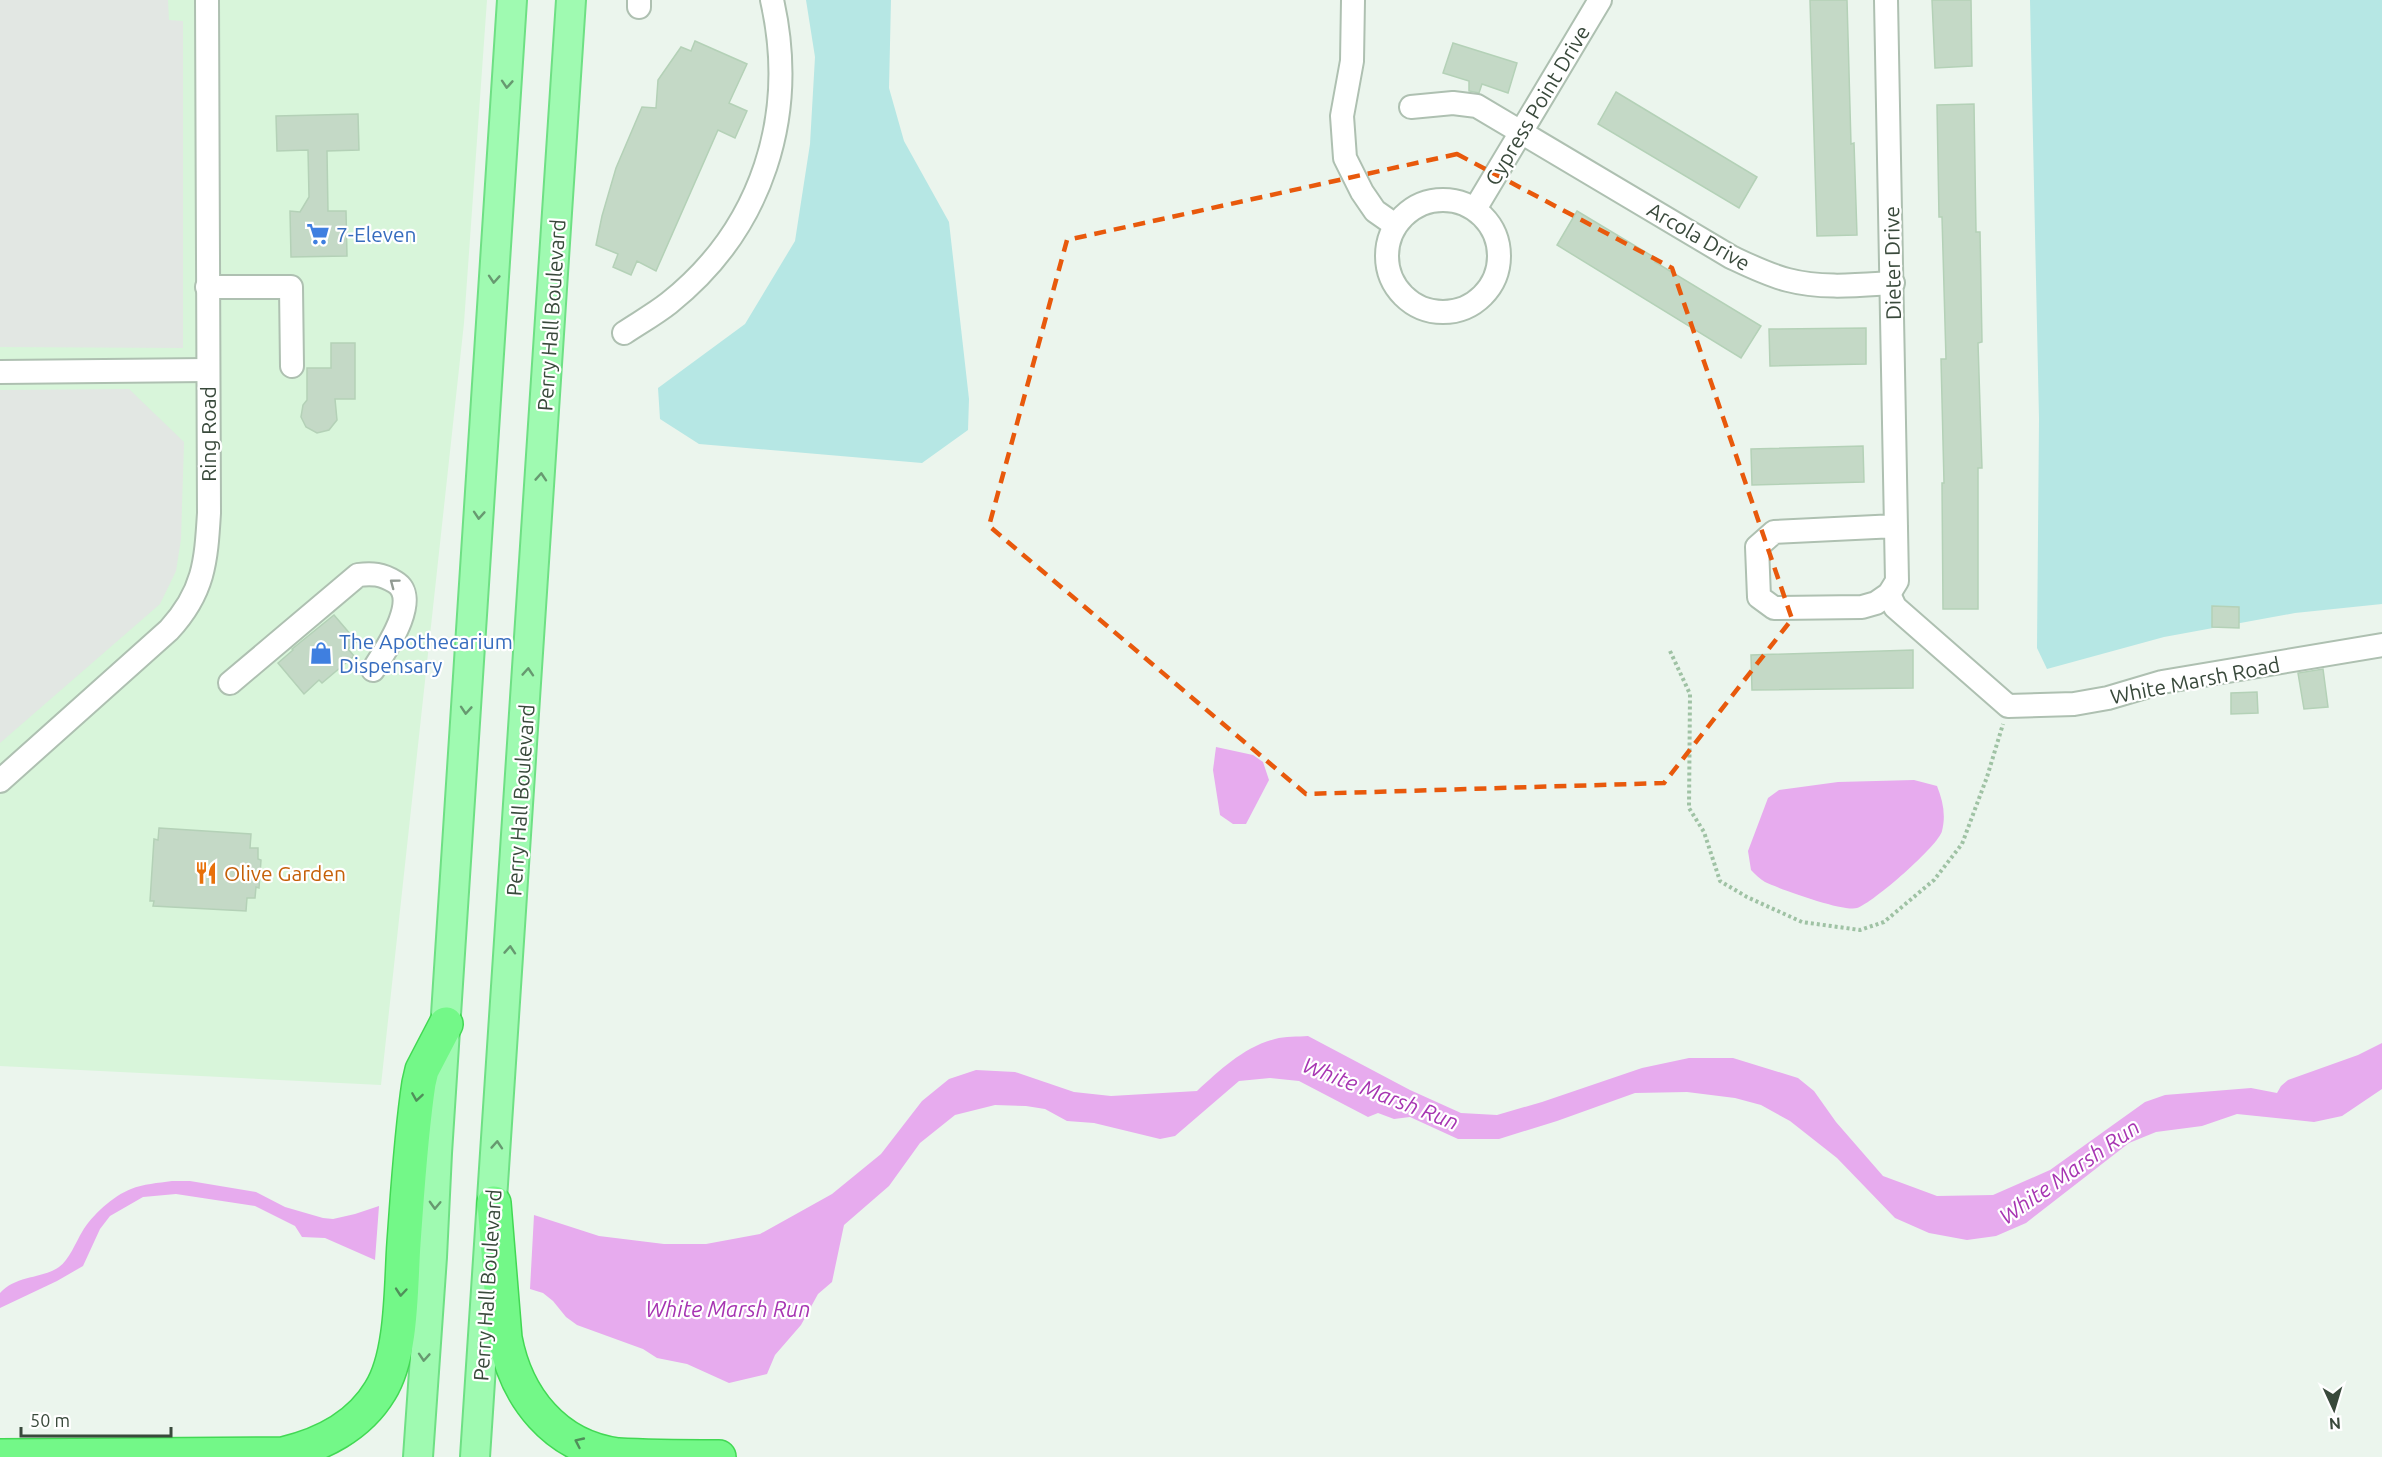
<svg xmlns="http://www.w3.org/2000/svg" width="2382" height="1457" viewBox="0 0 2382 1457" font-family="Ubuntu,sans-serif">
	<style>
		.commercial { fill: #d8f5da }
		.green { fill: #b6e7e4 }
		.parking { fill: #e2e7e3 }
		.water { fill: #e7abee }
		.building { fill: #c4d9c6; stroke: #b4d1b7; stroke-width: 1.5 }
		.lines { fill: none; stroke-linecap: round; stroke-linejoin: round }
		.minor-casing { stroke: #aec0b1; stroke-width: 26 }
		.major-casing { stroke: #6ee084; stroke-width: 32 }
		.highway-casing { stroke: #42d854; stroke-width: 36 }
		.path { stroke: #9fc2a4; stroke-width: 4; stroke-dasharray: 3 3; stroke-linecap: butt }
		.minor { stroke: #fff; stroke-width: 22 }
		.major { stroke: #9ffab1; stroke-width: 28 }
		.highway { stroke: #73f888; stroke-width: 33 }
		.oneway { stroke: #679970 }
		.oneway2 { stroke: #929b93 }
		.oneway3 { stroke: #508f5a }
		.marked { fill: none; stroke: #e8590c; stroke-width: 4.5; stroke-dasharray: 12 8; stroke-linejoin: round }
		.labels { text-anchor: middle; dominant-baseline: central; stroke-width: 4.5; stroke-linejoin: round; paint-order: stroke }
		.street-label { font-size: 21px; fill: #39493b; stroke: #fff }
		.shop-label { font-size: 21px; fill: #366cbe; stroke: #fff; text-anchor: start }
		.food-label { font-size: 21px; fill: #c56008; stroke: #fff; text-anchor: start }
		.water-label { font-size: 22px; font-style: italic; fill: #a735b2; stroke: #fff }
	</style>
	<rect width="100%" height="100%" fill="#ebf5ed"/>
	<path class="commercial" d="M0 0H487L464 323 381 1085 0 1066Z"/>
	<g class="green">
		<path d="M806 0H891L889 88 904 141 949 222 969 399 968 430 922 463 699 444 660 419 658 388 745 324 795 241 810 144 815 57Z"/>
		<path d="M2030 0H2382V604L2295 613 2164 637 2047 669 2037 648 2039 419Z"/>
	</g>
	<g class="parking">
		<path d="M0 0H168L169 20 183 21V348L0 347Z"/>
		<path d="M129 389 184 442 181 539 176 571 160 604 0 743V390Z"/>
	</g>
	<g class="water">
		<path d="M1216 747 1253 755 1263 762 1269 780 1246 824H1233L1220 815 1213 770Z"/>
		<path d="M1914 780 1937 786C1943 801 1946 815 1942 831 1939 845 1873 903 1857 908 1843 912 1780 889 1765 882 1760 879 1755 874 1751 870L1748 851 1768 798 1779 790 1838 782Z"/>
		<path d="M1308 1036 1410 1090 1461 1113 1497 1115 1542 1102 1642 1068 1689 1058H1733L1798 1078 1814 1091 1836 1122 1883 1176 1937 1196 1993 1195 2050 1170 2145 1102 2165 1095 2251 1088 2277 1093 2281 1086 2288 1080 2358 1055 2382 1043V1089L2342 1116 2314 1122 2237 1114 2202 1126 2156 1132 2129 1143 2026 1223 1996 1236 1967 1240 1929 1233 1895 1218 1837 1158 1790 1121 1761 1105 1735 1098 1687 1092 1635 1093 1557 1121 1499 1139H1458L1410 1117 1394 1119 1378 1113 1368 1117 1299 1081 1270 1078 1239 1081 1175 1136 1160 1139 1094 1123 1067 1121 1045 1109 1026 1106 995 1105 955 1115 920 1143 889 1186 844 1225 832 1282 818 1294 801 1325 775 1355 767 1374 729 1383 687 1364 657 1358 643 1349 577 1325 566 1317 553 1301 543 1293 530 1289 534 1215 599 1236 664 1244H706L760 1234 832 1194 881 1154 922 1101 949 1079 976 1070 1015 1072 1074 1092 1111 1096 1197 1091C1220 1070 1244 1047 1275 1039 1285 1036 1298 1037 1308 1036Z"/>
		<path d="M172 1181H190L256 1192 285 1207 323 1218 333 1219 355 1214 379 1206 375 1260 325 1238 302 1237 295 1226 255 1206 176 1194 143 1197 110 1216 100 1229 83 1266 57 1281 0 1308V1293C16 1275 42 1279 59 1267 69 1260 76 1242 82 1232 92 1215 113 1196 131 1189 143 1184 158 1183 172 1181Z"/>
	</g>
	<g class="building">
		<path d="M1810 0H1847L1851 144 1854 143 1857 235 1817 236Z"/>
		<path d="M1932 0H1971L1972 66 1935 68Z"/>
		<path d="M695 41 747 64 729 103 747 111 735 138 718 130 656 271 637 261 631 275 613 267 618 254 596 245 602 216 616 168 642 107 656 108 658 80 681 47 691 51Z"/>
		<path d="M1453 43 1517 63 1508 93 1482 84 1479 93 1469 91V81L1443 73Z"/>
		<path d="M1616 92 1757 177 1739 208 1598 124Z"/>
		<path d="M1974 104 1976 232H1980L1982 342 1978 343 1982 468H1978V609H1943L1942 483H1944L1941 359H1946L1942 217H1939L1937 105Z"/>
		<path d="M358 114 359 150 327 151 328 211H346L347 256 291 257 290 211 300 212 309 197 308 150 277 151 276 116Z"/>
		<path d="M1577 211 1657 259 1655 262 1761 326 1741 358 1557 245Z"/>
		<path d="M1866 328V364L1770 366 1769 329Z"/>
		<path d="M331 343H355V399H335L337 420 329 430 317 433 306 427 301 417 303 405 307 400V368H331Z"/>
		<path d="M1863 446 1864 482 1752 485 1751 449Z"/>
		<path d="M2212 606 2239 607V628L2212 627Z"/>
		<path d="M334 615 357 642 348 649 354 656 322 683 319 680 304 694 278 663 293 650 292 649Z"/>
		<path d="M1913 650V688L1752 690 1751 655Z"/>
		<path d="M2323 669 2328 707 2304 709 2298 673Z"/>
		<path d="M2257 692 2258 713 2231 714V693Z"/>
		<path d="M159 828 251 834 250 848H258V859L261 860 259 888 256 887 255 898H247L246 911 153 906 154 901H150L154 839 158 840Z"/>
	</g>
	<g class="lines">
		<g class="minor-casing">
			<g id="minor">
				<path d="M1353 0 1352 61 1342 116 1345 158 1362 192 1375 211 1395 225"/>
				<path d="M1886 0 1897 581 1889 594 1876 603 1862 607 1774 608 1759 597 1757 547 1774 532 1896 526"/>
				<path d="M639 7V0"/>
				<path d="M1411 107 1453 103 1477 106 1731 257C1750 266 1768 275 1788 280 1822 289 1859 285 1893 283"/>
				<circle cx="1443" cy="256" r="56"/>
				<path d="M1475 209 1600 0"/>
				<path d="M207 287H291L292 366"/>
				<path d="M624 333C639 323 655 314 669 303 763 228 798 115 772 0"/>
				<path d="M0 372 208 370"/>
				<path d="M1889 594 1895 607 2008 706 2074 704 2108 698 2162 682 2382 645"/>
				<path d="M230 683 358 575C372 573 382 574 395 582 422 598 385 651 373 670"/>
				<path d="M0 781 169 630C204 592 206 562 209 513L207 0"/>
			</g>
		</g>
		<g class="major-casing">
			<g id="major">
				<path d="M418 1457 432 1257 437 1153 512 0"/>
				<path d="M475 1457 571 0"/>
			</g>
		</g>
		<g class="highway-casing">
			<g id="highway">
				<path d="M494 1203 505 1338C516 1397 555 1447 618 1455 651 1457 686 1457 719 1457"/>
				<path d="M0 1456 283 1454C321 1445 359 1426 380 1391 403 1355 401 1285 404 1243 408 1189 411 1136 419 1083L422 1070 446 1024"/>
			</g>
		</g>
		<path class="path" d="M1670 651 1690 694 1689 808 1704 832 1720 881 1747 897 1802 922 1860 930 1884 922 1934 880 1962 844 1987 777 2003 724"/>
		<use href="#minor" class="minor"/>
		<use href="#major" class="major"/>
		<use href="#highway" class="highway"/>
	</g>
	<defs><path id="oneway-chevron" d="M-2-3.5L2.5 0L-2 3.5" fill="none" stroke-width="1.6" stroke-linecap="round" stroke-linejoin="round" transform="scale(1.5)"/></defs>
	<g class="oneway">
		<use href="#oneway-chevron" transform="translate(507 84) rotate(94)"/>
		<use href="#oneway-chevron" transform="translate(494 279) rotate(94)"/>
		<use href="#oneway-chevron" transform="translate(541 477) rotate(-86)"/>
		<use href="#oneway-chevron" transform="translate(479 515) rotate(94)"/>
		<use href="#oneway-chevron" transform="translate(528 672) rotate(-86)"/>
		<use href="#oneway-chevron" transform="translate(466 710) rotate(94)"/>
		<use href="#oneway-chevron" transform="translate(510 950) rotate(-86)"/>
		<use href="#oneway-chevron" transform="translate(497 1145) rotate(-86)"/>
		<use href="#oneway-chevron" transform="translate(435 1205) rotate(92)"/>
		<use href="#oneway-chevron" transform="translate(424 1357) rotate(94)"/>
	</g>
	<use class="oneway2" href="#oneway-chevron" transform="translate(394 583) rotate(-143)"/>
	<g class="oneway3">
		<use href="#oneway-chevron" transform="translate(417 1097) rotate(99)"/>
		<use href="#oneway-chevron" transform="translate(401 1292) rotate(95)"/>
		<use href="#oneway-chevron" transform="translate(579 1442) rotate(-155)"/>
	</g>
	<path class="marked" d="M1457 154 1672 268 1792 619 1664 783 1306 794 989 526 1067 240Z"/>
	<defs>
		<g id="supermarket-bare" transform="scale(1.8)"><path d="M-6-5.5h2.5l.6 2H6L4.5 2H-2.5L-4.4-4H-6ZM-1.5 3.2a1.3 1.3 0 1 0 .1 0ZM3 3.2a1.3 1.3 0 1 0 .1 0Z" fill="#3f7fe0" stroke="#fff" stroke-width="2.5" paint-order="stroke"/></g>
		<g id="shop-bare" transform="scale(1.8)"><path d="M-5-2.5h2.3a2.7 3.5 0 0 1 5.4 0H5L5.5 6h-11ZM-1.5-2.5h3a1.5 2.3 0 0 0-3 0Z" fill="#3f7fe0" stroke="#fff" stroke-width="2.5" paint-order="stroke"/></g>
		<g id="restaurant-bare" transform="scale(1.8)"><path d="M-5-6h1v4h1v-4h1v4h1v-4h1v5L-1.5 .5V6h-2V.5L-5-1ZM5-6V6H3V1.5H1.5Q1.5-4 5-6Z" fill="#e8710a" stroke="#fff" stroke-width="2.5" paint-order="stroke"/></g>
	</defs>
	<g fill-rule="evenodd">
		<use href="#supermarket-bare" x="318" y="234"/>
		<use href="#shop-bare" x="321" y="653"/>
		<use href="#restaurant-bare" x="206" y="873"/>
	</g>
	<g class="labels">
		<g class="street-label">
			<text transform="translate(1537 105) rotate(-59)">Cypress Point Drive</text>
			<text transform="translate(1699 236) rotate(30)">Arcola Drive</text>
			<text transform="translate(1892 263) rotate(-91)">Dieter Drive</text>
			<text transform="translate(551 315) rotate(-86)">Perry Hall Boulevard</text>
			<text transform="translate(208 434) rotate(-90)">Ring Road</text>
			<text transform="translate(2195 680) rotate(-11)">White Marsh Road</text>
			<text transform="translate(520 800) rotate(-86)">Perry Hall Boulevard</text>
			<text transform="translate(487 1285) rotate(-86)">Perry Hall Boulevard</text>
		</g>
		<g class="shop-label">
			<text x="336" y="234">7-Eleven</text>
			<text x="339" y="641">The Apothecarium<tspan x="339" dy="24">Dispensary</tspan></text>
		</g>
		<g class="food-label">
			<text x="224" y="873">Olive Garden</text>
		</g>
		<g class="water-label">
			<text transform="translate(1381 1093) rotate(21)">White Marsh Run</text>
			<text transform="translate(2069 1171) rotate(-35)">White Marsh Run</text>
			<text x="728" y="1308">White Marsh Run</text>
		</g>
	</g>
	<g transform="translate(2334 1409) rotate(176)" stroke="#ffffff" stroke-width="4.5" paint-order="stroke">
	<path d="M0-4.5L10 22L0 15L-10 22Z" fill="#39493b"/>
	<text y="-9" font-size="16" font-weight="bold" text-anchor="middle" fill="#39493b">N</text>
	</g>
	<path d="M21 1427v9h150v-9" fill="none" stroke="#39493b" stroke-width="3"/>
	<text x="30" y="1427" font-size="18" fill="#39493b" stroke="#ffffff" stroke-width="4.5" paint-order="stroke">50 m</text>
</svg>
